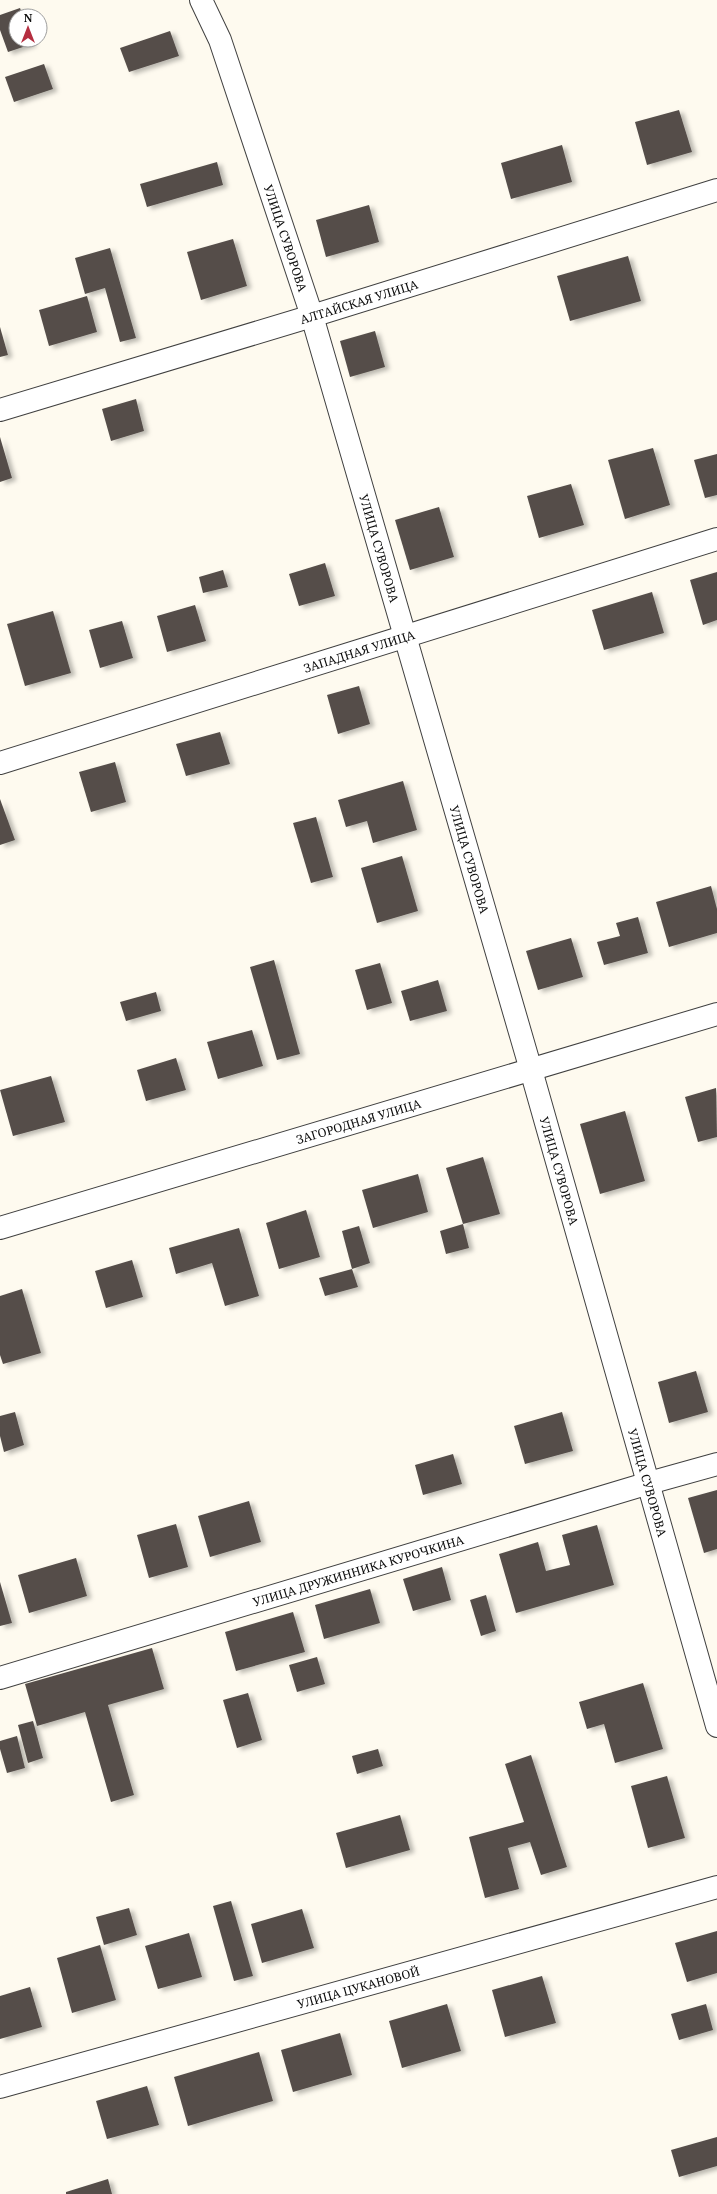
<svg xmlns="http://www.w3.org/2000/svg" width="717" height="2194" viewBox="0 0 717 2194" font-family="'Noto Serif',serif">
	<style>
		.building { fill: #554e4a; filter: url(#shadow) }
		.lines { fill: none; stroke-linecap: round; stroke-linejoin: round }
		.minor-casing { stroke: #404040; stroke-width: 24 }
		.minor { stroke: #fff; stroke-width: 22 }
		.labels { text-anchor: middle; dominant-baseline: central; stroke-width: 4; stroke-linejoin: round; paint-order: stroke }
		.street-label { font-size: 12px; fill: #0d0d0d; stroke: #fff }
	</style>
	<defs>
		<filter id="shadow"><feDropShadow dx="4.5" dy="2.5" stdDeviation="2" flood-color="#0004"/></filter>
	</defs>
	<rect width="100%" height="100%" fill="#fefaef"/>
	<g class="building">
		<path d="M20 8 23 16H16V40H31L32 44 8 52 0 30V15Z"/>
		<path d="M170 31 179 56 129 72 120 48Z"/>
		<path d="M44 64 53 89 14 102 5 77Z"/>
		<path d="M679 110 692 152 647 165 635 122Z"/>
		<path d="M562 145 572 182 511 199 501 163Z"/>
		<path d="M217 162 223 185 147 207 140 184Z"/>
		<path d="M369 205 379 242 326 257 316 220Z"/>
		<path d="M233 239 247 286 201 300 187 252Z"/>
		<path d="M110 248 136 338 120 342 105 288 85 294 75 258Z"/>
		<path d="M628 256 641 301 570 321 557 276Z"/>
		<path d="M87 296 97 332 49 346 39 310Z"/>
		<path d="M0 327 8 355 0 357Z"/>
		<path d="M375 331 385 367 350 377 340 341Z"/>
		<path d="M136 399 144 431 111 441 102 409Z"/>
		<path d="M0 437 12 478 0 482Z"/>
		<path d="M653 448 670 505 625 519 608 460Z"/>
		<path d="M717 454V495L705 498 694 460Z"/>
		<path d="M571 484 584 525 539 538 527 496Z"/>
		<path d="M439 507 454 557 410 570 395 520Z"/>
		<path d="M325 563 335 596 299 606 289 574Z"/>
		<path d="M223 570 228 587 203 593 199 577Z"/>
		<path d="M717 572V620L703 625 690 580Z"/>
		<path d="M652 592 664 633 604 650 592 610Z"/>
		<path d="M195 605 206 641 167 652 157 616Z"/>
		<path d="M53 611 71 673 25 686 7 624Z"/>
		<path d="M122 621 133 658 100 668 89 630Z"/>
		<path d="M359 686 370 724 338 734 327 695Z"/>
		<path d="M220 732 230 764 186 776 176 744Z"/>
		<path d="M115 762 126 802 91 812 79 772Z"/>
		<path d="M403 781 417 830 373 843 367 821 346 827 338 800Z"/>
		<path d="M0 799 15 840 0 845Z"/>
		<path d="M316 817 333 877 311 883 293 823Z"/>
		<path d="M402 856 418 911 377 923 361 868Z"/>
		<path d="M711 886 717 909V933L669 947 656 902Z"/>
		<path d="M638 917 648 953 604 965 597 942 620 936 616 923Z"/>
		<path d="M571 938 583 977 538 990 526 951Z"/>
		<path d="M274 960 300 1054 277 1060 250 967Z"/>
		<path d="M380 963 392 1003 367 1010 355 970Z"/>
		<path d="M438 980 447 1011 410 1021 401 991Z"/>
		<path d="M156 992 161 1011 126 1021 120 1002Z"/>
		<path d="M252 1030 263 1066 218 1079 207 1042Z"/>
		<path d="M176 1058 186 1090 146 1101 137 1070Z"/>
		<path d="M51 1076 65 1122 13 1136 0 1090Z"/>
		<path d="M716 1088 717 1137 698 1142 685 1097Z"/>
		<path d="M625 1111 645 1181 600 1194 580 1124Z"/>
		<path d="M483 1157 500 1214 463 1224 469 1248 446 1254 440 1231 463 1224 446 1168Z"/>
		<path d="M418 1174 428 1212 373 1228 362 1190Z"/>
		<path d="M306 1210 320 1257 279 1269 266 1223Z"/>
		<path d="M359 1226 370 1263 352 1269 342 1231Z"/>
		<path d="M239 1228 259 1296 225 1306 212 1263 176 1274 169 1248Z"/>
		<path d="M132 1260 143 1297 106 1308 95 1271Z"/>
		<path d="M352 1269 358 1287 325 1296 319 1278Z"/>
		<path d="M22 1289 41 1353 3 1364 0 1355V1296Z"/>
		<path d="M696 1371 708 1412 669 1423 658 1382Z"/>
		<path d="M15 1412 24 1445 4 1452 0 1436V1416Z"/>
		<path d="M562 1412 573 1451 525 1464 514 1426Z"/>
		<path d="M453 1454 462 1484 423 1495 415 1465Z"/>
		<path d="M717 1490V1549L704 1553 688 1498Z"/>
		<path d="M249 1501 261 1542 210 1557 198 1516Z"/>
		<path d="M176 1524 188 1567 149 1578 137 1535Z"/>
		<path d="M597 1525 614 1585 516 1613 499 1554 538 1542 546 1571 570 1565 562 1535Z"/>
		<path d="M76 1558 87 1596 29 1613 18 1575Z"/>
		<path d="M442 1567 451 1600 413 1611 403 1579Z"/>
		<path d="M0 1582 12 1623 0 1626Z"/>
		<path d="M370 1589 380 1623 324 1639 315 1605Z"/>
		<path d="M486 1595 496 1631 481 1636 470 1600Z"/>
		<path d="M293 1612 305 1652 236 1671 225 1632Z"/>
		<path d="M152 1648 164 1689 108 1705 134 1795 111 1802 85 1712 37 1726 25 1684Z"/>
		<path d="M317 1657 325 1684 297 1692 289 1665Z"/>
		<path d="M643 1683 663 1749 615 1763 604 1724 587 1729 579 1702Z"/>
		<path d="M248 1693 262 1740 237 1748 223 1700Z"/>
		<path d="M33 1721 43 1758 28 1763 18 1725Z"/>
		<path d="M17 1736 25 1768 7 1773 0 1749V1741Z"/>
		<path d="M378 1749 383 1766 357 1774 352 1756Z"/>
		<path d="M531 1755 567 1867 541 1875 530 1842 508 1848 519 1889 485 1898 469 1837 524 1822 505 1764Z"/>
		<path d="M667 1776 685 1838 648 1848 631 1786Z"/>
		<path d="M400 1815 410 1850 346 1868 336 1833Z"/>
		<path d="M231 1901 253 1976 234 1981 213 1906Z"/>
		<path d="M129 1908 137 1935 104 1945 96 1917Z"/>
		<path d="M302 1909 314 1948 262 1963 251 1924Z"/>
		<path d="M717 1931V1973L687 1982 675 1943Z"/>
		<path d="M189 1933 202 1977 158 1989 145 1946Z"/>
		<path d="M100 1945 116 2000 72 2013 57 1958Z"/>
		<path d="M542 1976 556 2023 505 2037 492 1990Z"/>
		<path d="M30 1987 42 2027 0 2039V1996Z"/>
		<path d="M447 2004 461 2051 402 2068 389 2021Z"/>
		<path d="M706 2004 713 2030 679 2040 671 2014Z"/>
		<path d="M340 2033 352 2075 293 2092 281 2050Z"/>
		<path d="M259 2052 273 2101 188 2126 174 2077Z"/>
		<path d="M147 2086 159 2125 107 2139 96 2101Z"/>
		<path d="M717 2137V2166L679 2177 671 2150Z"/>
		<path d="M108 2179 112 2194H66V2192Z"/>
	</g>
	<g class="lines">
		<g class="minor-casing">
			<g id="minor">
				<path id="s1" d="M201 0 220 40 312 316 531 1070 717 1726"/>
				<path id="s2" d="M0 410 312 316 717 190"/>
				<path id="s3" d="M0 763 717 539"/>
				<path id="s4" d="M0 1228 717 1014"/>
				<path id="s5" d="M0 1678 649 1483 717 1464"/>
				<path id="s6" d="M0 2087 717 1887"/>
			</g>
		</g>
		<use href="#minor" class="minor"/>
	</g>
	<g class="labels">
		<g class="street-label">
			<text stroke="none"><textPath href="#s1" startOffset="253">УЛИЦА СУВОРОВА</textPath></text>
			<text stroke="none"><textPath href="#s2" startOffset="375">АЛТАЙСКАЯ УЛИЦА</textPath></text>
			<text stroke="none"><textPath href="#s1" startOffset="577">УЛИЦА СУВОРОВА</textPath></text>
			<text stroke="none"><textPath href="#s3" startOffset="376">ЗАПАДНАЯ УЛИЦА</textPath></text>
			<text stroke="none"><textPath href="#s1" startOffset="901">УЛИЦА СУВОРОВА</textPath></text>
			<text stroke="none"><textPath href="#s4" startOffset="374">ЗАГОРОДНАЯ УЛИЦА</textPath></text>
			<text stroke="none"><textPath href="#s1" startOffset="1225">УЛИЦА СУВОРОВА</textPath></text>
			<text stroke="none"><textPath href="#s1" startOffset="1549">УЛИЦА СУВОРОВА</textPath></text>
			<text stroke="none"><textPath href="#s5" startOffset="374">УЛИЦА ДРУЖИННИКА КУРОЧКИНА</textPath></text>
			<text stroke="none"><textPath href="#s6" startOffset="372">УЛИЦА ЦУКАНОВОЙ</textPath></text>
		</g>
	</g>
	<g transform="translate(28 28)"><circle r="19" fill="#ffffff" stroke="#9e9e9e"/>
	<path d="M0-3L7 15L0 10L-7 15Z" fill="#b52e40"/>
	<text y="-6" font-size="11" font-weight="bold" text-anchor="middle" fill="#0d0d0d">N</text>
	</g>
</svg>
